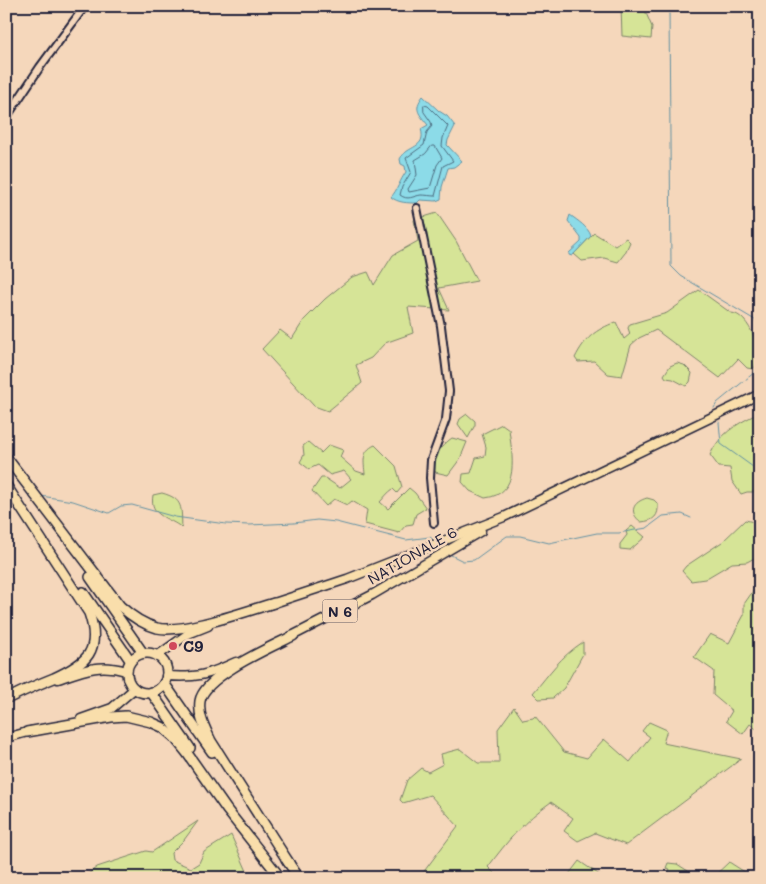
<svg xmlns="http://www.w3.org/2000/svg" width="766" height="884" viewBox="0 0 766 884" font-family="Mali,sans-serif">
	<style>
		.green { fill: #d6e497; stroke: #7c8369 }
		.water { fill: #8cdbe8; stroke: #6291a3 }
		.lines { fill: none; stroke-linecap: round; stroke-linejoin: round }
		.shore { stroke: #4c6c80; stroke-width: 1 }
		.stream { stroke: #6291a3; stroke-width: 1 }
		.minor-casing { stroke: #22223b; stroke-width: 10 }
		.major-casing { stroke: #22223b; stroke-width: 11 }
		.highway-casing { stroke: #22223b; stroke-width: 12 }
		.minor { stroke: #f5d7bb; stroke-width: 6 }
		.major { stroke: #f9deab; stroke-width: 8 }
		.highway { stroke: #f9deab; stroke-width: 9 }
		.poi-dot { fill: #d1495b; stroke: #f5d7bb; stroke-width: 2 }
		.labels { text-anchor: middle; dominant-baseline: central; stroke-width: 5; stroke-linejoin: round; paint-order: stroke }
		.shield { fill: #f5d7bb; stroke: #615861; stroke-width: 1 }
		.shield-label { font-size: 14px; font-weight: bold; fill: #22223b }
		.street-label { font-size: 15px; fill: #22223b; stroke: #f5d7bb }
		.poi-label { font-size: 15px; font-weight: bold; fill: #22223b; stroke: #f5d7bb; text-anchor: start }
	</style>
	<rect width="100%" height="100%" fill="#f5d7bb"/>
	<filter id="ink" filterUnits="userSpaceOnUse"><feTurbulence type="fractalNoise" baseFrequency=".02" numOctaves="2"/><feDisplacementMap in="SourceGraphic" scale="10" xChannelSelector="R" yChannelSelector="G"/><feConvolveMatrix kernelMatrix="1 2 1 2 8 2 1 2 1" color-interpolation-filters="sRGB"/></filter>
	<g filter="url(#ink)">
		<g class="green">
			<path d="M621 6H643L652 27 651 39 622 36Z"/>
			<path d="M437 213 456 241 477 281 439 288 449 310 408 307 413 333 385 343 371 358 356 365 362 383 328 411 314 406 262 349 280 330 292 339 304 320 325 299 352 277 368 272 374 285 393 255 418 241 414 220Z"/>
			<path d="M594 233 615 246 626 238 630 242 625 253 618 262 604 258 582 261 574 254Z"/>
			<path d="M699 290 731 313C749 313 766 356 753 369L747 368 738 359 720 378 656 330 639 338 631 345 622 376 608 374 594 361 578 362 575 358C585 338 595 330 616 322L624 339 630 334 628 328 630 324 667 313Z"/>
			<path d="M677 363 684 365 692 373 690 382 686 386 673 379 666 378 664 375 670 366Z"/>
			<path d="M467 414 475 421V425L468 438 458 424 460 419Z"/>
			<path d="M755 415 760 418V465L755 468 760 472V492H747L741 494 732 481 730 468 719 467 710 455C719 435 736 424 755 415Z"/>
			<path d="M502 424 509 429C512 455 521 494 485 498L470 491 462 482 463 474 471 473 476 458 485 456 486 447 482 434Z"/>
			<path d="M452 438 467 442 460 459 448 475 435 472 431 460C438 453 444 443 452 438Z"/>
			<path d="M308 442 321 453 329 445 343 450 340 457 356 471 365 474C364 462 361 451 375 445L396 466 402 487 397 493 393 489C388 492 384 498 380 502L388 509 409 488 415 493 426 508 416 514 413 524 406 525 399 533 365 524 367 510 352 501 347 505 334 499 326 506 312 491 321 478H325L340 488 351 479 344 471 330 475 318 465 309 469 300 462 304 455 303 446Z"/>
			<path d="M162 493C184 499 181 508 182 528 169 517 149 517 153 495Z"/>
			<path d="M647 498 654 500 658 504C659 516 654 521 641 522 628 512 633 502 647 498Z"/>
			<path d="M745 520 754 522 760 527V555L747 562 732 563 705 579 691 581 682 571 686 566 722 542Z"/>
			<path d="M632 526 645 537 630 550 620 549V544L627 535 626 531Z"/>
			<path d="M760 581V732L750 724 743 734 726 721 732 711 713 695 714 671 694 657 710 634 729 643 744 615V604Z"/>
			<path d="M583 642V654L564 688 553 698 539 699 533 693C551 672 559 658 583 642Z"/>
			<path d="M514 707 523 720 533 718 535 716 564 752 587 758 604 739 630 762 650 737 642 731 649 722 667 730 663 743 741 759 626 845 595 833 578 841 564 831 573 818 551 802C524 821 508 840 488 867L499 878H419L458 826 430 795 403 803 400 800 407 780 421 768 428 772 443 764 441 754 460 749 478 763H499L498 729Z"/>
			<path d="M198 821 184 840 171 853 172 860 191 868 199 863 204 852 231 835 250 878H83L97 867 146 851 152 852Z"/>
			<path d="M579 861 604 878H566Z"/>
			<path d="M729 862 754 878H712Z"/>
			<path d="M668 863 677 864 688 871 689 878H663V874L667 875 670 869 666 868Z"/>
		</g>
		<g class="water">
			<path d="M423 96 439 111 447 116 455 126 448 140 447 145 462 161 454 167 448 168 442 187 441 199 436 201 420 200 417 203C408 203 398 203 391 197 397 191 400 180 406 172L405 166 401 164 400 159C407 145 427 149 421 129L428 125C419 114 413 109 423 96Z"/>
			<path d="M570 215C578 221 588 227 591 236L572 256 569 255V253L581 242V238L568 221Z"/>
		</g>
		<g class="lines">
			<g class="shore">
				<path d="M424 105 428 106 448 126 443 138 442 146 453 161 443 166 435 196C431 196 426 195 421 195 413 196 408 201 400 195L402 187 411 172 406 158 424 145 427 132 432 126 431 122 424 112Z"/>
				<path d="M432 146H435L442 158 437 165 430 188 409 192 408 189 417 175 415 160 425 154Z"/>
			</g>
			<g class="stream">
				<path d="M669 6 671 266 681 276 755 320 760 327"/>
				<path d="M714 408 717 403 755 372 760 343"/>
				<path d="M719 422 721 444 760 472"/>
				<path d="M41 496 73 501 109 513 121 506 132 505 175 517 226 524 249 525 294 523 317 520 336 522 406 540 430 537 434 540"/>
				<path d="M6 507 14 504"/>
				<path d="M451 555 463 561 474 560 507 536H520L549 543 597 533H619L635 530 647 528 663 516 682 514 691 518"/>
			</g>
			<g class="minor-casing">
				<g id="minor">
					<path d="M6 118 40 67 85 6"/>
					<path d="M417 208 441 326 449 391 446 419 431 460 430 478 434 523"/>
				</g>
			</g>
			<g class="major-casing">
				<g id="major">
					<path d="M268 605 347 579 504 517 760 394"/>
					<path d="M288 638 372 595 481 531"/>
					<path d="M157 656 188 634 208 626"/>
					<path d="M166 676C198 678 208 675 236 662"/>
					<path d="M58 679C84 670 100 663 126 671"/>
					<path d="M81 719 112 708 134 689"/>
					<path d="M6 738 31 731"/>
				</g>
			</g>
			<g class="highway-casing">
				<g id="highway">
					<path d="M6 457 120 606C131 616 142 624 157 628 184 634 246 611 274 603"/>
					<path d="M6 485 89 613C102 651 87 663 54 678 39 684 25 690 11 697"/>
					<path d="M90 577 143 653"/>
					<path d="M83 592 130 660"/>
					<circle cx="147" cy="673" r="20"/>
					<path d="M164 683 212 752"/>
					<path d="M151 692 190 748"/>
					<path d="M27 732 111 717 126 716 151 722 162 727 174 737 187 753 227 810 276 872"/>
					<path d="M286 859 299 878"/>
					<path d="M289 863 211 741C205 728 198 716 200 701 204 676 271 647 293 636"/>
				</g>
			</g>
			<use href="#minor" class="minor"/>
			<use href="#major" class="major"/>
			<use href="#highway" class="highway"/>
		</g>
	</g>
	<circle class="poi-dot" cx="173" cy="646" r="5"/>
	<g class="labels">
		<rect class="shield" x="322.5" y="599.5" width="35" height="23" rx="4"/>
		<g class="shield-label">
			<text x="340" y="611">N 6</text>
		</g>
		<g class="street-label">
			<text transform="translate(412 555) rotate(-30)">NATIONALE 6</text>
		</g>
		<g class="poi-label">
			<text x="183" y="646">C9</text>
		</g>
	</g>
	<rect width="766" height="884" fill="none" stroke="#f5d7bb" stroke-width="25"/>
	<rect x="12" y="12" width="741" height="859" fill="none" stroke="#22223b" stroke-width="2" filter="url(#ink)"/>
</svg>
